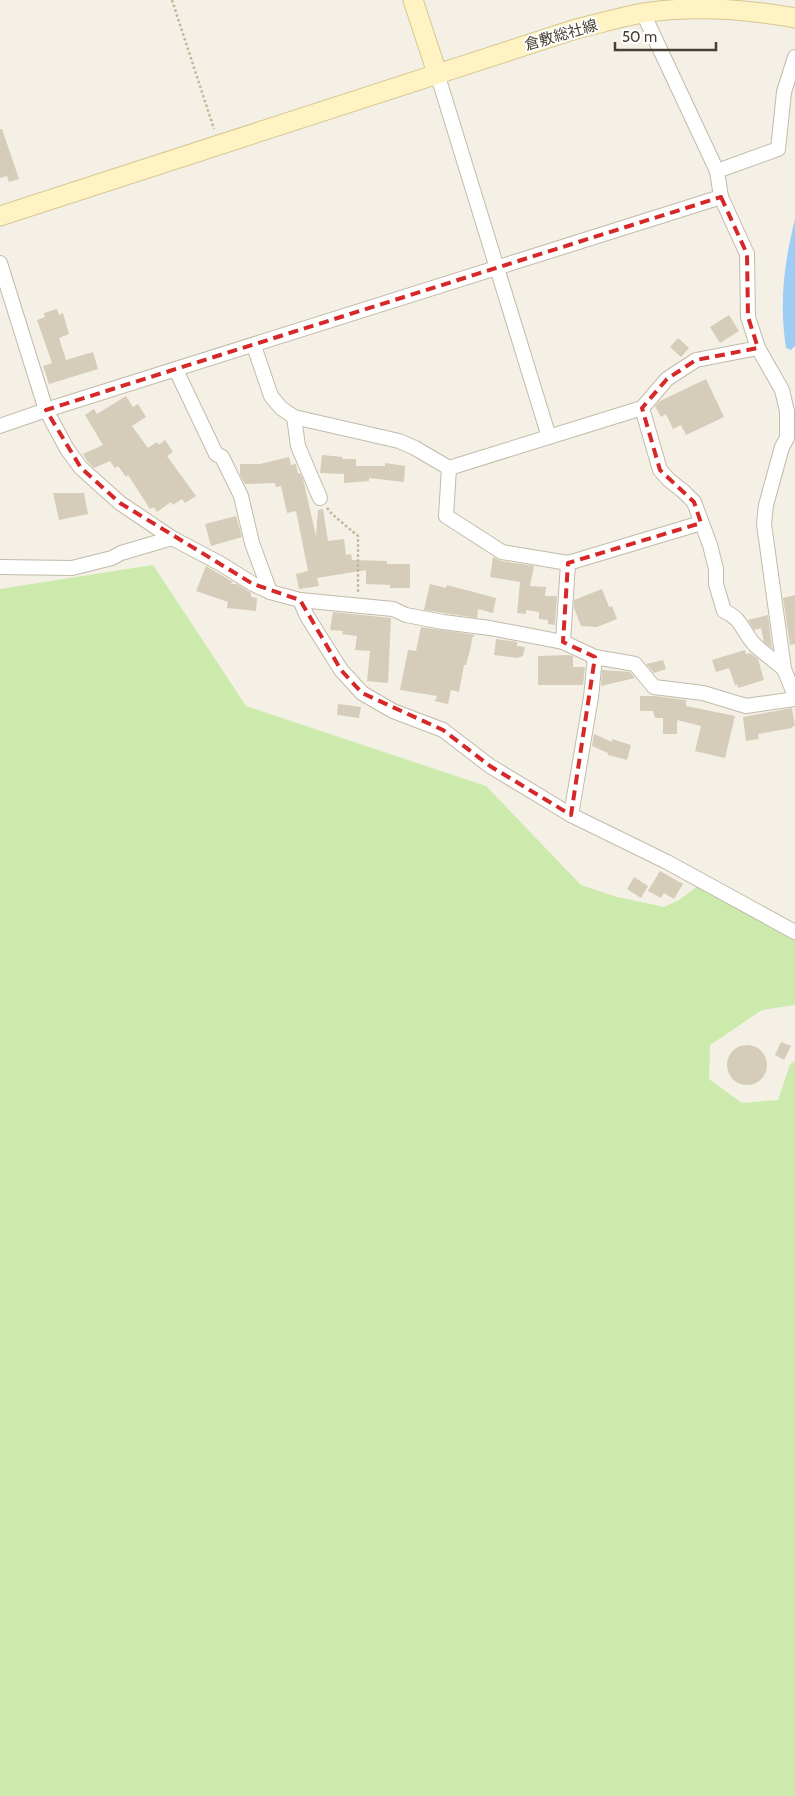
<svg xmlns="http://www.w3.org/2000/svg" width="795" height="1796" viewBox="0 0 795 1796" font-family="Cabin,'Noto Sans JP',sans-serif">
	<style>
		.green { fill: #cbeaab }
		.water { fill: #9dcdf4 }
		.building { fill: #d6ccba }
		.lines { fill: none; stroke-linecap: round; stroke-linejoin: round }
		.street-casing { stroke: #c2bbaa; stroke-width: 16 }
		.secondary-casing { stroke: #d6c792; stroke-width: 21 }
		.path { stroke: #c2b597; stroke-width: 2.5; stroke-dasharray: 2.5 2.5; stroke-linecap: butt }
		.street { stroke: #fff; stroke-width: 14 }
		.secondary { stroke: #fff3c3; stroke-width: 19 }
		.marked { fill: none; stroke: #d62828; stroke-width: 4; stroke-dasharray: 10 6; stroke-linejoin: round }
		.labels { text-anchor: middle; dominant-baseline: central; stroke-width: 4; stroke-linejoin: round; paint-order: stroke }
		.street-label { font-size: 15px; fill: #464034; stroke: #fff }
	</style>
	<rect width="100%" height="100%" fill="#f4f0e5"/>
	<path class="green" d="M153 565 246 706 486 786 581 885 617 897 664 907 679 900 698 886 795 940V1005L762 1010 710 1045 709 1079 742 1103 778 1100 790 1064 795 1061V1796H0V589Z"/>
	<path class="water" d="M795 219V346L791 350 786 348C779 303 784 263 795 219Z"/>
	<g class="building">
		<path d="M0 129H2L19 179 9 182 7 176 0 178Z"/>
		<path d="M57 309 59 315 63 313 69 334 59 338 66 360 93 352 98 369 49 384 43 366 52 363 37 320 45 317 44 313Z"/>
		<path d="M729 315 739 331 720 343 710 327Z"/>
		<path d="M678 338 689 348 681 357 670 347Z"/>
		<path d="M706 379 724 417 686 435 681 425 673 429 666 414 661 417 655 406 660 401Z"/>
		<path d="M126 396 133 407 138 404 146 417 132 426 148 448 157 442 159 445 165 440 173 452 167 456 196 496 185 503 182 499 173 505 171 502 157 512 154 507 150 509 128 475 126 477 118 466 115 468 110 461 94 468 87 461 83 454 103 445 85 415 94 409 97 414Z"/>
		<path d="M322 455 343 457 342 459H356V466H385V463L405 466 404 482 369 478V481L344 483V474L320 473Z"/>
		<path d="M289 457 291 465 296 464 298 474 300 473 303 479 316 536 318 510 323 509 328 541 344 539 346 555 351 554 352 560 387 561V564H410V588H390V585L366 584V570L317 578 319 586 299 589 296 574 308 571 296 511 287 513 281 486 276 487 275 483 245 484 240 475V464H260Z"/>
		<path d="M53 493H84L88 514 59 520Z"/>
		<path d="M236 516 242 537 211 546 205 524Z"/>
		<path d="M493 557 501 561 534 566 530 586 546 587 545 596H557L555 625 548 624V620L539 619V612L526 610V614L517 613 520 582 490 577Z"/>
		<path d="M206 566 233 582 230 584H237L251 593V597L257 598 256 611 227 608 228 602 196 591Z"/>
		<path d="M430 584 446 588 447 585 496 598 493 613 478 609 477 618 424 610Z"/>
		<path d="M602 589 609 607 612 606 617 619 597 627 581 626 574 608V600Z"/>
		<path d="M795 595V644L790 645 783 598Z"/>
		<path d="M333 612 391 618 388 683 367 681 370 651 355 650 357 636 342 634 343 631 330 630Z"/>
		<path d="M768 615 772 648 764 642 761 628 754 630 748 620Z"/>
		<path d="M421 627 475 635 472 638 471 646 466 665H464L459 692 451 690 448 704 435 701 437 696 400 690 408 650 416 651Z"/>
		<path d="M496 639 517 642V646L525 647 523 656 517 658 494 655Z"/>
		<path d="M745 650 746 654 750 653 758 659 764 680 738 688 737 684 735 685 729 668 716 672 712 660Z"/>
		<path d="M569 655 573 656V667H585L583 685H538V656Z"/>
		<path d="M663 660 666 669 654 673 646 664Z"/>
		<path d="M602 670 630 672 635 678 601 686Z"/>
		<path d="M640 696H655L686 700V706L735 716 725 758 695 751 701 726 677 720V734H663V718H655L653 711H640Z"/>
		<path d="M338 704 361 707 359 718 337 715Z"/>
		<path d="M792 708 795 726 791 727 792 728 758 734 759 739 746 741 743 717Z"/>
		<path d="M594 734 612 742V739L631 745 627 760 608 755V753L592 746Z"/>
		<path d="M660 871 683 884 674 899 664 893 661 898 648 891Z"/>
		<path d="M634 877 648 886 641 898 627 889Z"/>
		<path d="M781 1042 791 1046 784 1060 775 1055Z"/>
		<circle cx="747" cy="1065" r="20"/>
	</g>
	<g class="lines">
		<g class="street-casing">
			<g id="street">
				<path d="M643 13 717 171"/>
				<path d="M795 57 784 92 778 149 717 171 721 197 747 254 748 317 758 348 782 390 787 411V438L782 447 766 505 764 524 784 669 795 696"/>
				<path d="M437 73 549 437"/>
				<path d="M0 263 46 410 67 449 81 468 120 503 172 538 221 564 253 584 270 592 300 600 393 609 406 615 443 622 490 628 563 642 595 657 635 664 654 687 703 693 746 706 795 699"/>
				<path d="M254 346 271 396 281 408 294 417 399 441 415 448 449 468 642 408 667 379 696 360 758 348"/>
				<path d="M176 370 216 454 222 457 241 496 252 543 270 592"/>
				<path d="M642 408 660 470 669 480 683 491 694 502 710 545 716 569V584L724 611C743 619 742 632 756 646 765 654 775 661 784 669"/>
				<path d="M294 417 298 446 320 498"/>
				<path d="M0 426 46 410 721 197"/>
				<path d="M449 468 446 516 502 552 568 563 563 642"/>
				<path d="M568 563 701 523"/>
				<path d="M0 567 72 568 112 558 121 553 172 538"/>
				<path d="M300 600 307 616 341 670 362 693 393 711 443 730 490 766 571 815 667 862 795 932"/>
				<path d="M571 815 591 697 595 657"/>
			</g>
		</g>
		<g class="secondary-casing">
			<g id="secondary">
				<path d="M413 0 437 73"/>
				<path d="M0 216 576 29C598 24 620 17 643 13 694 5 745 9 795 18"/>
			</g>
		</g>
		<g class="path">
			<path d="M172 0 214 129"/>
			<path d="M327 508 332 514 358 536V594"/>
		</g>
		<use href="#street" class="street"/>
		<use href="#secondary" class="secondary"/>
	</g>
	<path class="marked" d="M721 197 747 254 748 317 758 348 696 360 667 379 642 408 660 470 694 502 701 523 568 563 563 642 595 657 571 815 490 766 443 730 362 693 341 670 300 600 253 584 120 503 81 468 46 410Z"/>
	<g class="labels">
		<g class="street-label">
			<text transform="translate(561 35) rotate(-16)">倉敷総社線</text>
		</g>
	</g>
	<path d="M615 42v8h101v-8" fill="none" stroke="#464034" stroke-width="2.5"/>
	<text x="622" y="42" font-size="15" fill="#464034" stroke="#ffffff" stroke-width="4" paint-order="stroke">50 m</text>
</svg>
